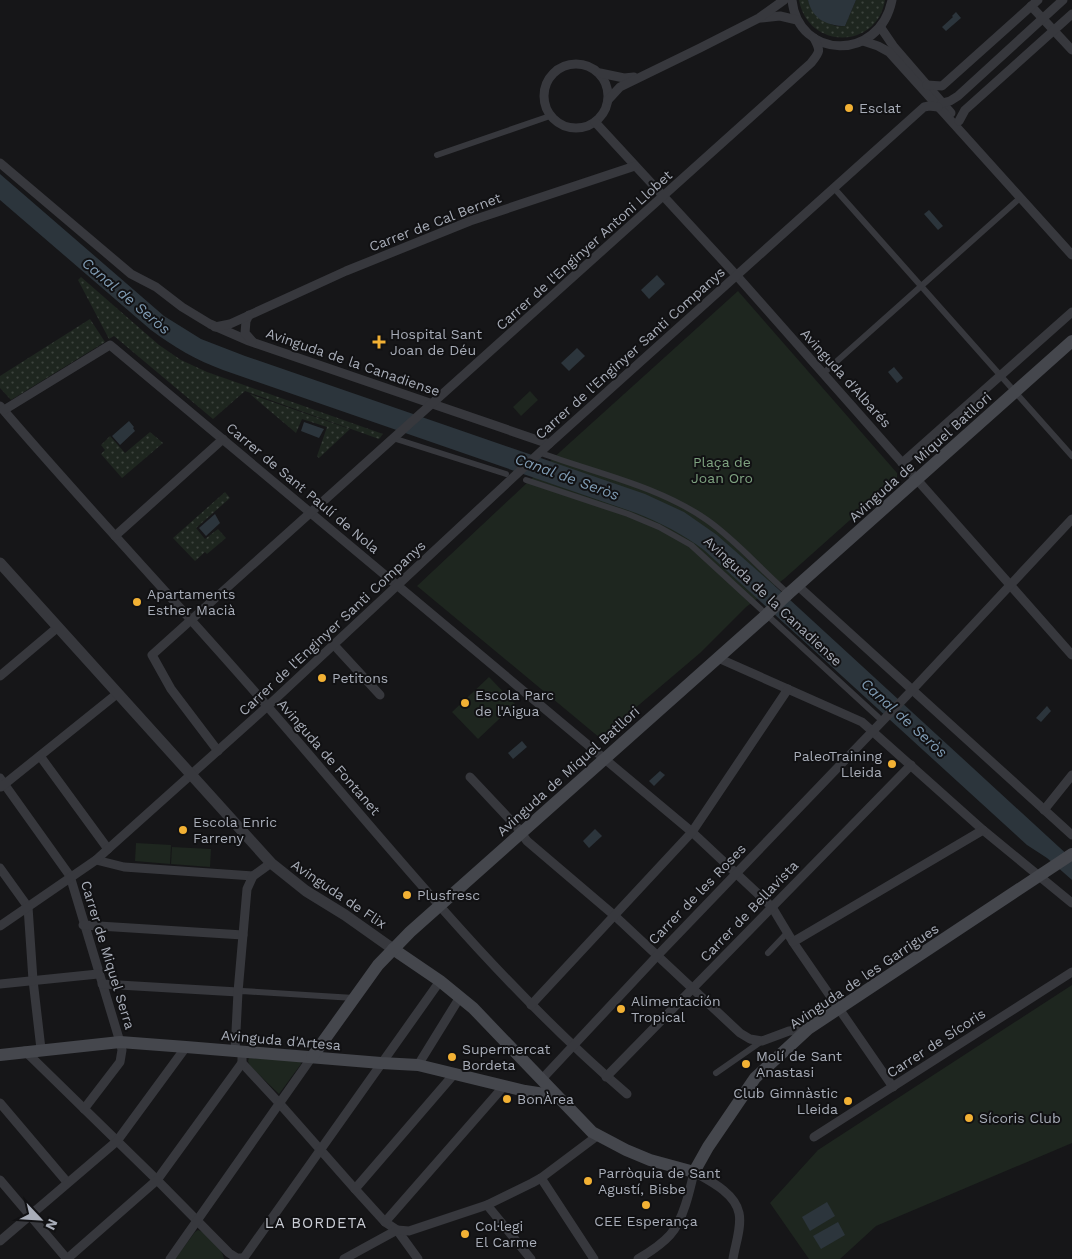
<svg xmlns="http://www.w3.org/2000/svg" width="1072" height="1259" viewBox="0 0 1072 1259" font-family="'Work Sans',sans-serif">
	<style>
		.grass { fill: url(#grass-dots) }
		.park { fill: #1e261f }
		.water { fill: #2c353c }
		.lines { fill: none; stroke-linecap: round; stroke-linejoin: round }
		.pedestrian { stroke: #37383d; stroke-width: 6 }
		.minor { stroke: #37383d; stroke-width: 9 }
		.tertiary { stroke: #37383d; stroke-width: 11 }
		.secondary { stroke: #45474d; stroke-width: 12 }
		.secondary-bridge { stroke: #45474d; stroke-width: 12 }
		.poi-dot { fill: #f2b134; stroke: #111113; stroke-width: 2 }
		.labels { text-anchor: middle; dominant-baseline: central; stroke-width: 4; stroke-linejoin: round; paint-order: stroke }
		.poi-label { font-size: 14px; fill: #a8adb8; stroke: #111113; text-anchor: start }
		.street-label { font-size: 14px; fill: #a8adb8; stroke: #111113 }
		.park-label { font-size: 14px; fill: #7fa381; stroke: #111113 }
		.water-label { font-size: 15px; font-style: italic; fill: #7f9bb3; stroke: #111113 }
		.neighbourhood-label { font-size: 15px; letter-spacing: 1px; fill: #c9ccd4; stroke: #111113 }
	</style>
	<defs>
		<pattern id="grass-dots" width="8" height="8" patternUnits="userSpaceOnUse" patternTransform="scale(1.25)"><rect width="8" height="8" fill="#1e261f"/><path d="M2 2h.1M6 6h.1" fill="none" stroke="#3c433d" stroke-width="1.8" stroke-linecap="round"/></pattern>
	</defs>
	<rect width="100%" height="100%" fill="#161618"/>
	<g class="grass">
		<path d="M799 0H808C809 7 826 23 833 25 837 27 841 26 845 26L856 0H885C877 50 808 50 799 0Z"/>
		<path d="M81 277 159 345 181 360 207 372 383 434 379 439 245 391 213 419 114 336 109 339 78 280Z"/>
		<path d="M90 319 105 342 11 400 0 388V376Z"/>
		<path d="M250 394 350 429 319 458 317 456 327 427 302 419 296 433Z"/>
		<path d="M150 432 163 443 122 478 101 454 105 450 101 445 110 436 125 453Z"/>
		<path d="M225 492 230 498 196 528 205 539 218 529 226 538 207 554 205 552 195 561 173 538Z"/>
	</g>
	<g class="park">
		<path d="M738 291 897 473V478L784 579 746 607 700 653 600 738 417 586 561 451Z"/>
		<path d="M530 391 538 400 521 416 513 407Z"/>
		<path d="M489 677 515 704 478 739 452 712Z"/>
		<path d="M136 843 171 845 170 864 135 861Z"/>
		<path d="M172 847 211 849 210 867 171 864Z"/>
		<path d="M1072 985V1143L876 1226 840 1259H809L770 1203 818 1150Z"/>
		<path d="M249 1058 300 1061 301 1064 279 1094 250 1066 248 1061Z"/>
		<path d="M198 1230C208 1233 222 1248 224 1259H175L195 1232Z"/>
	</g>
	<g class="water">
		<path d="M808 0H856L845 26C827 26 812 19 808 0Z"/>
		<path d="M956 12 961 18 946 31 942 27 953 17 952 16Z"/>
		<path d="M0 174 164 316 201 339 245 356 645 494 684 512 717 535 776 587 1072 859V880L1047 858 1027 845 704 550C683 534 661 523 636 513L223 370C196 360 174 347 151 330L0 200Z"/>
		<path d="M929 210 943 226 938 230 924 214Z"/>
		<path d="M657 275 665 284 649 299 641 290Z"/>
		<path d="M577 348 585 356 569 371 561 363Z"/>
		<path d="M894 367 903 378 897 383 888 372Z"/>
		<path d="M129 421 134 427 133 428 135 431 120 445 112 436Z"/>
		<path d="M304 422 324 429 319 438 301 431Z"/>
		<path d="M215 514 220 523 206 536 199 528Z"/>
		<path d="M1047 706 1051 711 1041 722 1036 718Z"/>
		<path d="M522 741 527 747 513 759 508 753Z"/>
		<path d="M660 771 665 775 654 786 649 781Z"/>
		<path d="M595 829 602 836 589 848 583 841Z"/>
		<path d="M827 1202 835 1216 810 1231 802 1217Z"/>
		<path d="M838 1222 845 1235 821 1249 813 1236Z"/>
	</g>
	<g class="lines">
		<g class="pedestrian">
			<path d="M437 155 550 116"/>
			<path d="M834 188 1072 456"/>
			<path d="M827 370 1020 198"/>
			<path d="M396 439 506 474"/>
			<path d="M541 453C595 473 659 486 707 520 737 541 761 570 789 594"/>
			<path d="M526 480 628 514 659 527 691 545 878 717"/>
			<path d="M768 953 787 933"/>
			<path d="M238 992 242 991 354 998"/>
			<path d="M716 1073 762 1041"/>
		</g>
		<g class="minor">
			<path d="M792 0C798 59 879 63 892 0"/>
			<path d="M1031 6 1072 50"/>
			<path d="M761 18 780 16 797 20"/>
			<path d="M881 28 894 47 951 113"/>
			<path d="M863 41 878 46 889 52 1072 255"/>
			<circle cx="576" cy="96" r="32"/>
			<path d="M600 73 624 78 634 77"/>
			<path d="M927 85 942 86 1038 0"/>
			<path d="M608 100 620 87 700 48 759 18 784 0"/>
			<path d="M942 103 950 101 958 96 1063 0"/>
			<path d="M959 121 965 110 1072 14"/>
			<path d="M595 122 737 276 1072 655"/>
			<path d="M0 163 131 274 156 287 182 307 210 324 249 341 549 444"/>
			<path d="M249 315 246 321 245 333 252 341"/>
			<path d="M215 327 230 324 346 271 470 221 635 166"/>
			<path d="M0 406C87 508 180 605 268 707 383 839 493 979 627 1094"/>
			<path d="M4 410 110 345 692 832 772 907 793 942 893 1087"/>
			<path d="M902 463 1072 312"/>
			<path d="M115 536 223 439"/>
			<path d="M798 586 1072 835"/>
			<path d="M334 645 380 695"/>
			<path d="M718 658 862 722 983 830 1072 903"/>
			<path d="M0 676 58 627"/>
			<path d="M218 751 171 689 152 655C373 459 592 261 811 63 820 52 821 51 814 38"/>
			<path d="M40 756 108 849"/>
			<path d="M470 777 516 826 527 841 615 916 740 1033 750 1039 762 1041 789 1031 808 1029"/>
			<path d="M0 778 70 876 120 1042 122 1050 120 1062 84 1109"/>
			<path d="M1 787 118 693"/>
			<path d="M1044 810 1072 775"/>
			<path d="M96 860 124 867 253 876"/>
			<path d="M0 868 28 907 33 980 41 1049"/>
			<path d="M83 925 243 935"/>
			<path d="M0 926 96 860 108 849 271 703 549 444 924 107 929 106 938 107"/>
			<path d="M793 942 983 830"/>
			<path d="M0 984 98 974"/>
			<path d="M102 984 238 992"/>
			<path d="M531 1005 692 832 788 689"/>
			<path d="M25 1051 157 1180 229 1253 237 1258H243"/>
			<path d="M235 1051 238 992 247 889 253 876 271 863"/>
			<path d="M242 1051V1063L280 1104 355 1189 385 1222 397 1230 418 1259"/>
			<path d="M418 1065 460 997"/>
			<path d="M606 1077 911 765"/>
			<path d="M542 1079 657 956 915 687 1072 519"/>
			<path d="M0 1103 67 1182"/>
			<path d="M814 1137 1072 972"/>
			<path d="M541 1178 594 1259"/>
			<path d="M0 1180 67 1259"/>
			<path d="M355 1189 455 1073"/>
			<path d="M487 1205 531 1259"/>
			<path d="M385 1222 504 1086"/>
			<path d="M0 1241 117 1141 186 1047"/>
			<path d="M67 1259 157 1180 242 1063"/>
			<path d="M170 1259 312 1057"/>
			<path d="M243 1259 440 981"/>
			<path d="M344 1259 397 1230 409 1231 487 1205 532 1183 541 1178 597 1136"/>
			<path d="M638 1259C650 1252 661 1245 670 1235 683 1221 690 1190 694 1172 710 1181 735 1193 739 1213 742 1227 735 1245 733 1259"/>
		</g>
		<path class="tertiary" d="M0 563 271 863 306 891 345 915 393 949"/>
		<g class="secondary">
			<path d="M787 595 1072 341"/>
			<path d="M393 949 440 981 473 1008 592 1132 626 1150 650 1160 694 1172 708 1147 755 1078 808 1029 1072 854"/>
			<path d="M0 1055 120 1042 186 1047 381 1063 418 1065 525 1091 557 1096"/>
			<path d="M312 1057 378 965 410 932 764 617"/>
		</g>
		<path class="secondary-bridge" d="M764 617 787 595"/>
	</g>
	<g class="poi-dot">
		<circle cx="849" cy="108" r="5"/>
		<path d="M376.5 334.5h5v5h5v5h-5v5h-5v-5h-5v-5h5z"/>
		<circle cx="137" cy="602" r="5"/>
		<circle cx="322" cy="678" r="5"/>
		<circle cx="465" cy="703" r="5"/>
		<circle cx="892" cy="764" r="5"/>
		<circle cx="183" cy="830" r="5"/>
		<circle cx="407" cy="895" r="5"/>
		<circle cx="621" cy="1009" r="5"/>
		<circle cx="452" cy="1057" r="5"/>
		<circle cx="746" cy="1064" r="5"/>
		<circle cx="507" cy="1099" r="5"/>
		<circle cx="848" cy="1101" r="5"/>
		<circle cx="969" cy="1118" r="5"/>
		<circle cx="588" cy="1181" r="5"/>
		<circle cx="646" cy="1205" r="5"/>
		<circle cx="465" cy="1234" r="5"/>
	</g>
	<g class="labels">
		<g class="poi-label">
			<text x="859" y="108">Esclat</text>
			<text x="390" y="334">Hospital Sant<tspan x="390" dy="16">Joan de Déu</tspan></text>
			<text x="147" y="594">Apartaments<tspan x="147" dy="16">Esther Macià</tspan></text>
			<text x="332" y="678">Petitons</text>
			<text x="475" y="695">Escola Parc<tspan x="475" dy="16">de l'Aigua</tspan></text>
			<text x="882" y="756" text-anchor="end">PaleoTraining<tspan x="882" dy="16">Lleida</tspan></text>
			<text x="193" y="822">Escola Enric<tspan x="193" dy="16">Farreny</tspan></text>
			<text x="417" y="895">Plusfresc</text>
			<text x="631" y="1001">Alimentación<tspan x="631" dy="16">Tropical</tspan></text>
			<text x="462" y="1049">Supermercat<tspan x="462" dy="16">Bordeta</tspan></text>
			<text x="756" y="1056">Molí de Sant<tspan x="756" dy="16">Anastasi</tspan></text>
			<text x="838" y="1093" text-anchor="end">Club Gimnàstic<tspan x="838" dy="16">Lleida</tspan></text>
			<text x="517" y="1099">BonÀrea</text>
			<text x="979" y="1118">Sícoris Club</text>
			<text x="598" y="1173">Parròquia de Sant<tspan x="598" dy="16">Agustí, Bisbe</tspan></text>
			<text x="646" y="1221" text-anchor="middle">CEE Esperança</text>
			<text x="475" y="1226">Col·legi<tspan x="475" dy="16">El Carme</tspan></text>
		</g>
		<g class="street-label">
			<text transform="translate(435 222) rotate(-21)">Carrer de Cal Bernet</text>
			<text transform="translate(584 250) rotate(-42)">Carrer de l'Enginyer Antoni Llobet</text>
			<text transform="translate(630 353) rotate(-42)">Carrer de l'Enginyer Santi Companys</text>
			<text transform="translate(353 362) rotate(19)">Avinguda de la Canadiense</text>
			<text transform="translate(846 378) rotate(48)">Avinguda d'Albarés</text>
			<text transform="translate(920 457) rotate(-42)">Avinguda de Miquel Batllori</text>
			<text transform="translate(303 488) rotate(40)">Carrer de Sant Paulí de Nola</text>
			<text transform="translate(773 601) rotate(43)">Avinguda de la Canadiense</text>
			<text transform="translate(332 628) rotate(-43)">Carrer de l'Enginyer Santi Companys</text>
			<text transform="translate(329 757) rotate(49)">Avinguda de Fontanet</text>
			<text transform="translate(568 771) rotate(-42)">Avinguda de Miquel Batllori</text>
			<text transform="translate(339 894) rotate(34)">Avinguda de Flix</text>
			<text transform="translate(697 894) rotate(-46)">Carrer de les Roses</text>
			<text transform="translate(749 911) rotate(-46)">Carrer de Bellavista</text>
			<text transform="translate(108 955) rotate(73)">Carrer de Miquel Serra</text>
			<text transform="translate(864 976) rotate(-34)">Avinguda de les Garrigues</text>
			<text transform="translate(281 1040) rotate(5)">Avinguda d'Artesa</text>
			<text transform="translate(936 1043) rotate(-33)">Carrer de Sícoris</text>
		</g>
		<g class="park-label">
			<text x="722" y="462">Plaça de<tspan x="722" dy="16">Joan Oro</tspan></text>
		</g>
		<g class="water-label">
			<text transform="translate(126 296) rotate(40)">Canal de Seròs</text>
			<text transform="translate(567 477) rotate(20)">Canal de Seròs</text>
			<text transform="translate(904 718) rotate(42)">Canal de Seròs</text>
		</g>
		<g class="neighbourhood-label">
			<text x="316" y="1223">LA BORDETA</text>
		</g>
	</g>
	<g transform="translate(40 1219) rotate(115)" stroke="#111113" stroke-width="4" paint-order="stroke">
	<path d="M0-4L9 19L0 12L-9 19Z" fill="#a8adb8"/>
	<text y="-8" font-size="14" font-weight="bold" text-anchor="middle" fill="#a8adb8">N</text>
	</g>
</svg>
